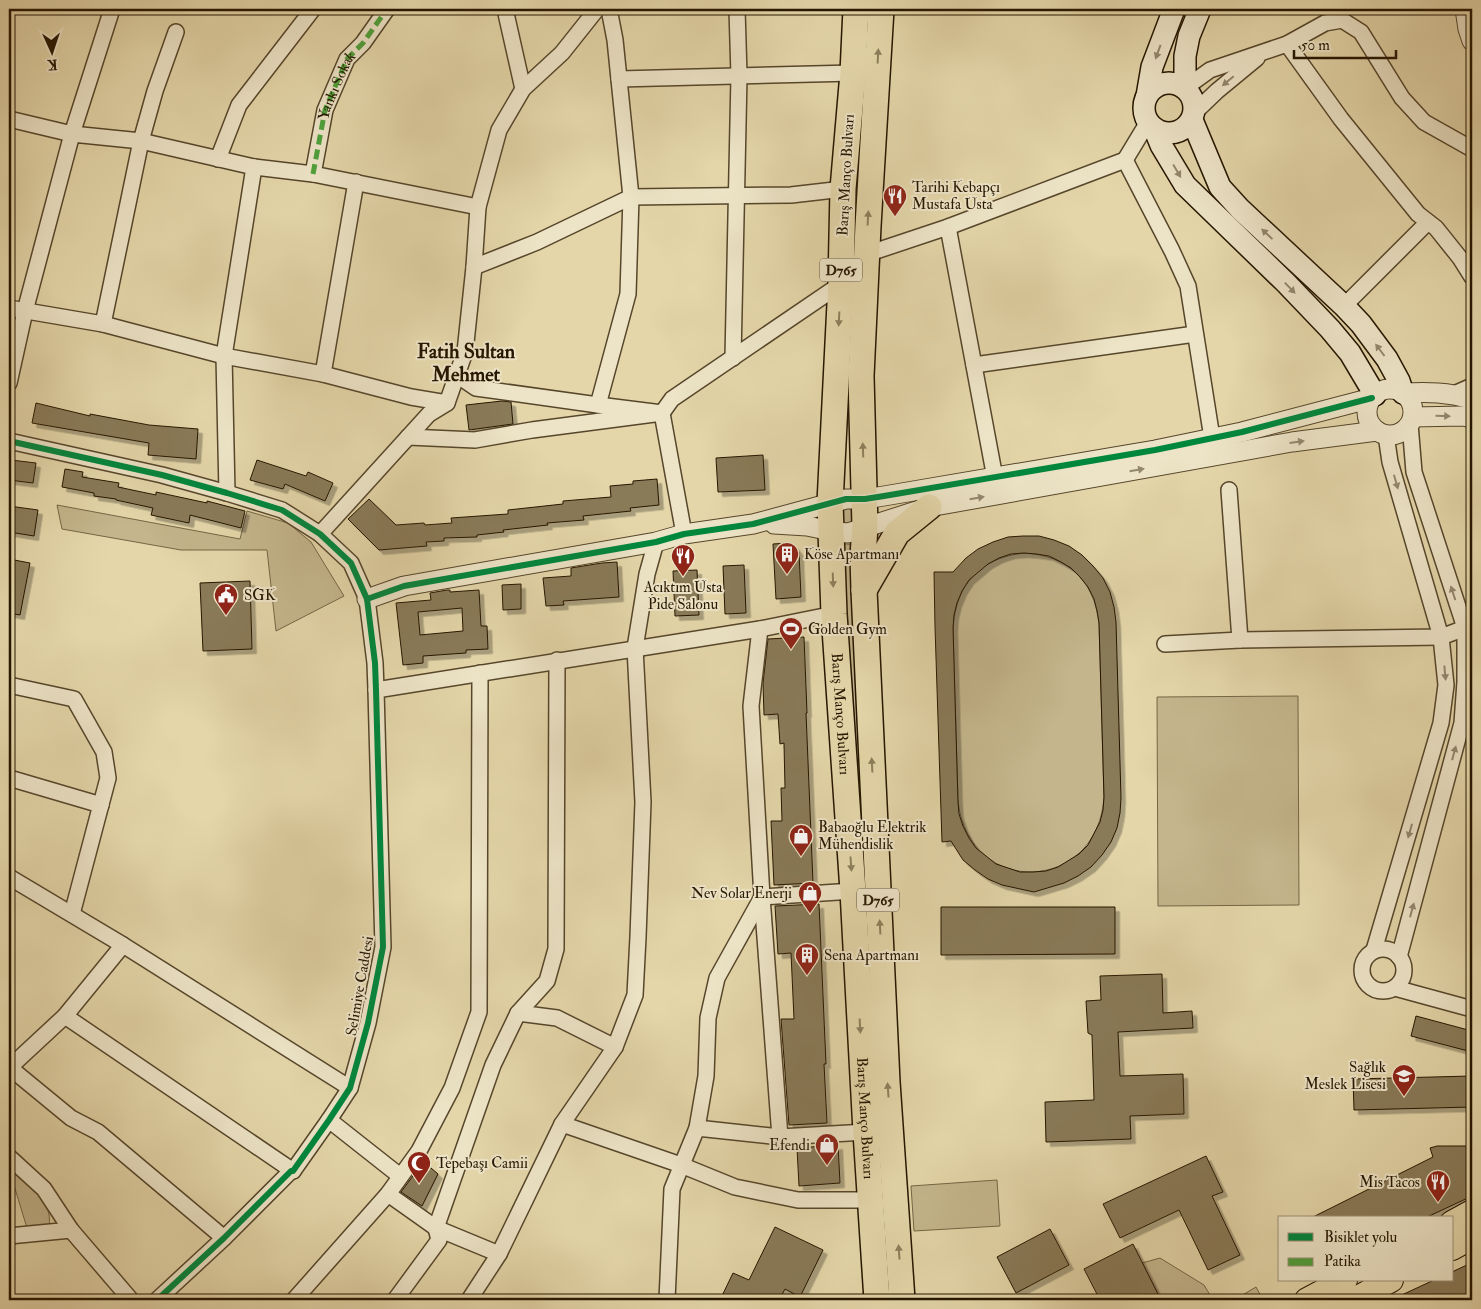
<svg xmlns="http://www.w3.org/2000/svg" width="1481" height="1309" viewBox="0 0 1481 1309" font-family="'IM FELL Double Pica',serif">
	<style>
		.green { fill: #c4b58c; stroke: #756646 }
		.building { fill: #897a58; stroke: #261601; fill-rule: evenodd; filter: url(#shadow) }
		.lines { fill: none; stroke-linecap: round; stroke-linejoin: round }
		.minor-casing { stroke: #56462b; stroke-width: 18 }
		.tertiary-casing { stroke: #56462b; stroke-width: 21 }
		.secondary-casing { stroke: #261601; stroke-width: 24 }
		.primary-casing { stroke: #261601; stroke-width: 26 }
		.trunk-casing { stroke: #261601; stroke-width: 28 }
		.minor { stroke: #ede4c7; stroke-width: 15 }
		.tertiary { stroke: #ede4c7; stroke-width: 19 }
		.secondary { stroke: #ede4c7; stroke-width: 21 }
		.primary { stroke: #e4d6a9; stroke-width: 24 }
		.trunk { stroke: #e4d6a9; stroke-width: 25 }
		.quiet { stroke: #50a13c; stroke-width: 5; stroke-dasharray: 10 5; stroke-linecap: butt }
		.cycleway-casing { stroke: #ede4c7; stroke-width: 9 }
		.cycleway { stroke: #00873e; stroke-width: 6 }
		.oneway { fill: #93876e }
		.oneway2 { fill: #8e805d }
		.labels { text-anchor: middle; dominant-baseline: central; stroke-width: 4; stroke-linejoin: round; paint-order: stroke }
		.shield { fill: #ede4c7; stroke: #62543c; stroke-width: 1 }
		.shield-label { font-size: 14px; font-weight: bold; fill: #261601 }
		.street-label { font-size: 15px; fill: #261601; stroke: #ede4c7 }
		.poi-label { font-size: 15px; fill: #261601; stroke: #ede4c7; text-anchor: start }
		.district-label { font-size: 20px; font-weight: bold; fill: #261601; stroke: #ede4c7 }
	</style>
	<defs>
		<filter id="shadow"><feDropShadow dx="4.5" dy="4.5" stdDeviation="0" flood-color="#0004"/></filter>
	</defs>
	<rect width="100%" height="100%" fill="#e4d6a9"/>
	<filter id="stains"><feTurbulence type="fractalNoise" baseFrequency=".004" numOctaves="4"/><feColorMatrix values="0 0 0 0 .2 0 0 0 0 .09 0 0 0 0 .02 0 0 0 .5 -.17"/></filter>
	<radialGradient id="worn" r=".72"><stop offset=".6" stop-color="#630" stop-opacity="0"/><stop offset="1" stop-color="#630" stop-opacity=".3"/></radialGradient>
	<g class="green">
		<path d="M851 503 857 519 848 525 841 523 836 511Z"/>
		<path d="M57 505 240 539 247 511 288 523 311 542 344 596 276 631 267 550H181L62 529Z"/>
		<path d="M846 544 855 545 891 1300H883L838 545Z"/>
		<path d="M1024 553C1067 555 1094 580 1099 623L1104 797C1098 893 970 899 958 802L953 628C956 584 980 558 1024 553Z"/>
		<path d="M1298 696 1299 905 1158 906 1157 697Z"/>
		<path d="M9 1169C25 1183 54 1201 49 1226L27 1228Z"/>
		<path d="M997 1180 1000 1226 914 1231 911 1186Z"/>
		<path d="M1160 1258 1204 1285 1213 1300H1161L1142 1263Z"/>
		<path d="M1256 1287 1263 1300H1234Z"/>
	</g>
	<g class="building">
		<path d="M502 401 511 402 513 424 469 430 466 405Z"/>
		<path d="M36 403 90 416V414L149 425 198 429 196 459 148 455 149 443 32 423Z"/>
		<path d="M763 455 765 490 718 492 716 458Z"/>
		<path d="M11 460 36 463 33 483 9 480Z"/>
		<path d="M257 460 306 476 308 472 333 483 325 501 285 484 283 489 250 480Z"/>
		<path d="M65 469 83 472 82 477 119 483 118 487 156 495V492L207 503V501L245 511 241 528 190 515 189 523 151 515 153 508 116 500V499L94 496V493L62 487Z"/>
		<path d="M657 479 659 505 630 508 631 511 583 516 584 520 547 523 548 525 503 530 504 532 477 535V537L444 538V541L426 542 427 546 379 550 348 519 369 499 396 525 424 523 425 525 452 523 451 518 508 514V510L563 504V501L611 497 610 486 633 484V481Z"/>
		<path d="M9 506 38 510 34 536 9 532Z"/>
		<path d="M1023 536H1039L1054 540 1069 546 1082 555 1093 566 1103 578 1110 592 1114 607 1116 622 1121 798 1120 813 1117 828 1111 842 1102 855 1091 867 1078 876 1064 883 1034 892 1002 885 988 879 975 870 963 860 951 841 942 842 935 627 934 572H953L966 558 978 549 993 542 1008 537ZM1024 553 1036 554 1049 556 1061 562 1071 568 1080 577 1088 587 1094 599 1097 611 1099 623 1104 797 1103 810 1100 822 1088 845 1079 854 1058 867 1046 871 1033 872H1020L996 864 976 848 969 838 963 826 959 814 958 802 953 628 954 615 957 603 962 591 969 580 988 564 999 558 1011 554Z"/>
		<path d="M788 543 794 545 799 552 801 597 776 599 773 544Z"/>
		<path d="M9 559 30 563 20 615 9 613Z"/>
		<path d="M617 562 619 597 563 601 564 605 546 606 543 578 571 576V568L602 563Z"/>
		<path d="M744 565 746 613 725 614 723 566Z"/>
		<path d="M697 570 699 615 675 616 673 571Z"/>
		<path d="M250 581 252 649 203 651 200 583Z"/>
		<path d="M521 584V609L503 610 502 585Z"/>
		<path d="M447 590H450V592L479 590 481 626H487L488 649 466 650V653L423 656V663L403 665 396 603 431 600 430 593ZM462 608 463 631 420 635 418 612Z"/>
		<path d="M804 637 807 713H806L813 883 774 885 771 821H782L781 788H785L784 743 780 744 778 714 764 715 763 683 768 639Z"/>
		<path d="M819 904 826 1064H824L827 1123 789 1125 781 1019H794L791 953 778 954 775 906Z"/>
		<path d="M941 907H1115V954L941 955Z"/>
		<path d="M1162 974 1163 1013 1192 1011 1193 1028 1118 1032 1120 1076 1183 1074 1184 1114 1130 1116 1131 1139 1046 1142 1045 1102 1094 1100 1092 1035 1088 1033 1086 1001 1101 1000 1100 976Z"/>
		<path d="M1416 1016 1472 1031V1052L1411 1036Z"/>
		<path d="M1472 1076V1107L1354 1110 1353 1079Z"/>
		<path d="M838 1145 840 1183 799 1186 797 1148Z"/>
		<path d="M1437 1146H1472V1196L1425 1218H1311L1433 1157 1430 1148Z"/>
		<path d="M1206 1156 1223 1192 1212 1196 1240 1255 1208 1270 1179 1210 1120 1238 1103 1204Z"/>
		<path d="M421 1165 431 1168 438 1174 422 1206 401 1192Z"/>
		<path d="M775 1227 823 1250 800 1297 785 1289 779 1300H720L733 1273 749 1280Z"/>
		<path d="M1050 1229 1069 1265 1016 1293 997 1257Z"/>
		<path d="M1133 1244 1161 1300H1100L1084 1269Z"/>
		<path d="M1469 1264 1470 1300H1391L1434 1280H1452V1272Z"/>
	</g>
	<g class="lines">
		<g class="minor-casing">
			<g id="minor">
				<path d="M505 9 523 89"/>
				<path d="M1287 44 1341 119 1418 214 1436 228 1460 258 1472 277"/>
				<path d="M619 79 853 73"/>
				<path d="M1185 88 1210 70 1287 44 1325 23 1342 20 1361 32 1402 98 1424 122 1472 149"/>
				<path d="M1194 113 1217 91 1257 58"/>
				<path d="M9 119 72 134 112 9"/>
				<path d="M218 159 239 105 313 9"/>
				<path d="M1125 160 1172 251 1188 286 1212 438"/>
				<path d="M313 174 325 110 347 59 363 43 387 9"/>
				<path d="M948 227 995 478"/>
				<path d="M867 254 948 227 1125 160 1148 122"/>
				<path d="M474 267 537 242 631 197 791 195 843 189"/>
				<path d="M1344 306 1428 222"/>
				<path d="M9 308 103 324 224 356 323 374 411 397 447 403"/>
				<path d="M103 324 141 141 155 91 176 32"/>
				<path d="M733 358 739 76 737 9"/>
				<path d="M974 365 1195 334"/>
				<path d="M323 374 356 182"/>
				<path d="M457 375 476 388 598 405 662 413 684 534"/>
				<path d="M9 383 25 311 72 134 141 141 254 167 313 174 478 207"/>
				<path d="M1454 394 1472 386"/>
				<path d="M598 405 628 294 631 197 615 40 609 9"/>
				<path d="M408 437 475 440 532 430 662 413 672 399 841 284"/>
				<path d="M9 441 162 475 227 493 282 510 320 534 351 563 367 599 375 663 376 690 383 947 368 1023 350 1088 329 1120 293 1171H291L224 1238 157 1300"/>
				<path d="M1229 490 1240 640"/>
				<path d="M227 493 224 356 254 167"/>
				<path d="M320 534 429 414 447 403 465 352 474 267 478 207 499 130 523 89 562 53 597 9"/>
				<path d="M1165 644 1240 640 1441 637 1465 628 1472 623"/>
				<path d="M9 685 74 699 104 752 108 778 72 914"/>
				<path d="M376 690 760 629"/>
				<path d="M9 778 101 805"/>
				<path d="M9 877 123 945 350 1088"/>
				<circle cx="1383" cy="970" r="21"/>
				<path d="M1374 950 1441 723 1446 685 1441 637 1390 462 1386 435"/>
				<path d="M1399 957 1462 723 1465 682V628L1414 472 1410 424"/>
				<path d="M1395 988 1472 1009"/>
				<path d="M518 1013 557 1018 615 1047"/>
				<path d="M65 1016 293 1171"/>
				<path d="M9 1067 71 1118 98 1132 224 1238"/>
				<path d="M9 1068 65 1016 123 945"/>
				<path d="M329 1120 400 1176"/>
				<path d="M562 1124 681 1165 735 1187 798 1200H870"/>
				<path d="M697 1128 706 1076 708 1018 717 978 762 897 853 891"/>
				<path d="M780 1137 866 1132"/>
				<path d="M9 1157 44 1189 71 1230 131 1300"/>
				<path d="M388 1194 436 1228 499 1254"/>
				<path d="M9 1236 71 1230"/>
				<path d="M294 1300 388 1194 419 1151 452 1088 479 1012 480 673"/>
				<path d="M395 1300 439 1240 436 1228 493 1065 518 1013 547 981 556 949 557 660"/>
				<path d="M469 1300 499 1254 562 1124 615 1047 635 995 638 937 643 802 635 648 647 574 656 542"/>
				<path d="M667 1300 672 1189 697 1128 780 1137 762 897 751 706 760 629 834 614"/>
			</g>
		</g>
		<g class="tertiary-casing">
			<g id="tertiary">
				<path d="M1465 9 1468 29 1472 41"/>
				<circle cx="1390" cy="412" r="23"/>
				<path d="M1403 393C1429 392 1447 392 1472 399"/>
				<path d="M1413 417 1463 416 1472 418"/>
				<path d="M774 524 807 526 836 532 848 533 929 507 1292 442 1377 431"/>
				<path d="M367 599 404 586 656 542 684 534 753 524 846 499H865L884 496 1155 450 1242 432 1372 398"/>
			</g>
		</g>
		<g class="secondary-casing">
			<g id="secondary">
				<circle cx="1169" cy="108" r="25"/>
				<path d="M1185 88V56L1189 36 1200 9"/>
				<path d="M1147 96 1152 67 1174 9"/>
				<path d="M1192 120 1220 187 1240 209 1344 306 1361 324 1387 359 1399 381 1403 393"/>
				<path d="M1154 128 1161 145 1185 185 1286 283 1330 329 1350 353 1375 395"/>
			</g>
		</g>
		<g class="primary-casing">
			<g id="primary">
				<path d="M1452 1223 1472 1212"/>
				<path d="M1452 1248 1472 1237"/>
				<path d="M1307 1300 1345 1280"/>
				<path d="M1354 1300 1391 1280"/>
			</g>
		</g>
		<g class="trunk-casing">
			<g id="trunk">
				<path id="s1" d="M856 9 853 73 843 189 841 284 830 503 834 614 853 891 866 1132 877 1300"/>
				<path d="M881 9 868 226 861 376 865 527 863 556 864 590 887 1082 902 1300"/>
				<path d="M864 590 897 533 929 507"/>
			</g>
		</g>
		<use href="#minor" class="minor"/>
		<use href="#tertiary" class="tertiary"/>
		<use href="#secondary" class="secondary"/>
		<use href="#primary" class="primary"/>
		<use href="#trunk" class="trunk"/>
		<path class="quiet" id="s2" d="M313 174 325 110 347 59 363 43 387 9"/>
		<g class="cycleway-casing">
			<g id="cycleway">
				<path d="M9 441 162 475 227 493 282 510 320 534 351 563 367 599 375 663 376 690 383 947 368 1023 350 1088 329 1120 293 1171H291L224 1238 157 1300"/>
				<path d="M367 599 404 586 656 542 684 534 753 524 846 499H865L884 496 1155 450 1242 432 1372 398"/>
			</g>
		</g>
		<use href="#cycleway" class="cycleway"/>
	</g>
	<defs><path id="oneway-solid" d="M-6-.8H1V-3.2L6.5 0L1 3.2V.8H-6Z" transform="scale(1.25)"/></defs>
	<g class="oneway">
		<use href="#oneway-solid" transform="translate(1158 52) rotate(110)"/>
		<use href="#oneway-solid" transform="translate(1228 81) rotate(140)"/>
		<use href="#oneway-solid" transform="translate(1177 171) rotate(59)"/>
		<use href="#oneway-solid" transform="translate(1267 234) rotate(-137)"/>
		<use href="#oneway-solid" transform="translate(1290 288) rotate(46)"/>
		<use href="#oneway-solid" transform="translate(1380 350) rotate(-127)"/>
		<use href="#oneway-solid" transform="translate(1443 416) rotate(1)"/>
		<use href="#oneway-solid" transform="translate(1297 442) rotate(-8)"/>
		<use href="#oneway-solid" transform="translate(1137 470) rotate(-10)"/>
		<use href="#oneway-solid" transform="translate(1396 482) rotate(74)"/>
		<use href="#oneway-solid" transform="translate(977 498) rotate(-10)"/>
		<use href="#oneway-solid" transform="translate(1453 593) rotate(-108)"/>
		<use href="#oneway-solid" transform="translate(1445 673) rotate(85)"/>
		<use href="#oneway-solid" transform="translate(1454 753) rotate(-75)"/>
		<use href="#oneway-solid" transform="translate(1410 831) rotate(106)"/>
		<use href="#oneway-solid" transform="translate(1412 910) rotate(-75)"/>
	</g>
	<g class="oneway2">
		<use href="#oneway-solid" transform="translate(878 56) rotate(-87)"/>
		<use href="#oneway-solid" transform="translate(868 218) rotate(-87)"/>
		<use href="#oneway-solid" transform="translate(839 319) rotate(93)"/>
		<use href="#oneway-solid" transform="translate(863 450) rotate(-92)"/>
		<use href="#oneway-solid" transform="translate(833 580) rotate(88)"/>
		<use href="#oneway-solid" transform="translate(872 765) rotate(-93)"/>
		<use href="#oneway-solid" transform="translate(851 864) rotate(86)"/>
		<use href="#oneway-solid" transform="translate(880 927) rotate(-93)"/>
		<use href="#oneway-solid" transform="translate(860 1026) rotate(87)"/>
		<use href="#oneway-solid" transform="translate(888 1090) rotate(-94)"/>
		<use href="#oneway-solid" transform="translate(899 1252) rotate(-94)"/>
	</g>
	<defs>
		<g id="restaurant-pin" transform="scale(1.25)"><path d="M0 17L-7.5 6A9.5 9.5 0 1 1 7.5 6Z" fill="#8f2418" stroke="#ede4c7"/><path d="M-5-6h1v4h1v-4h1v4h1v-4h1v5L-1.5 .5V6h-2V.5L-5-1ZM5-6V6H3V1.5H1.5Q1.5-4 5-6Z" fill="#fff"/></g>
		<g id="building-pin" transform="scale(1.25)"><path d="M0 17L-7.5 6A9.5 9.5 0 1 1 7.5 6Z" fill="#8f2418" stroke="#ede4c7"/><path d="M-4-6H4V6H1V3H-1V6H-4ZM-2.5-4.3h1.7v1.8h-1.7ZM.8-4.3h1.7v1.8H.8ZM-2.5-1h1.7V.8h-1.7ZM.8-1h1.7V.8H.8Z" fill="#fff"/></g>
		<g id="civic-pin" transform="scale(1.25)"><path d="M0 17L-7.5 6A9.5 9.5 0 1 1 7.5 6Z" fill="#8f2418" stroke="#ede4c7"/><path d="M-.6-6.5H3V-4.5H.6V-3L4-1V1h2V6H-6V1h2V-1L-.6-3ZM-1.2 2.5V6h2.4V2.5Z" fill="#fff"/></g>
		<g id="stadium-pin" transform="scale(1.25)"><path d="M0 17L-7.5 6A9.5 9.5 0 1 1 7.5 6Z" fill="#8f2418" stroke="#ede4c7"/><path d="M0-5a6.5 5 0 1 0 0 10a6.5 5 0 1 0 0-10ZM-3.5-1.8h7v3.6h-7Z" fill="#fff"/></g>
		<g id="shop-pin" transform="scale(1.25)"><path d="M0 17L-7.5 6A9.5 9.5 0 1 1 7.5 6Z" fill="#8f2418" stroke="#ede4c7"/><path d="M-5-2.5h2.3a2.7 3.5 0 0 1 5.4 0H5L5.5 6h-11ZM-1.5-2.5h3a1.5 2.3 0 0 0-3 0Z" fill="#fff"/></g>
		<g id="school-pin" transform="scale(1.25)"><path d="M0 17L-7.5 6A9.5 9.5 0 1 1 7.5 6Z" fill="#8f2418" stroke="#ede4c7"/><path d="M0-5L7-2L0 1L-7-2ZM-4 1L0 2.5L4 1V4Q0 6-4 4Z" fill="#fff"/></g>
		<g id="mosque-pin" transform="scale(1.25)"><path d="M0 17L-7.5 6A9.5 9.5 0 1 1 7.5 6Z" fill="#8f2418" stroke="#ede4c7"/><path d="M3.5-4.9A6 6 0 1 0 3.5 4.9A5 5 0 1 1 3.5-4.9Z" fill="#fff"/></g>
	</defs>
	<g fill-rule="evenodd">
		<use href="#restaurant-pin" x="895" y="196"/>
		<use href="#building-pin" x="787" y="554"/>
		<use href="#restaurant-pin" x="683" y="556"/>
		<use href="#civic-pin" x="226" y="595"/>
		<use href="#stadium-pin" x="791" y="629"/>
		<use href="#shop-pin" x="801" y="836"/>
		<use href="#shop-pin" x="810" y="893"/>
		<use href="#building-pin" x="807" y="955"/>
		<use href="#school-pin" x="1404" y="1076"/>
		<use href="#shop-pin" x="827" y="1145"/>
		<use href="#mosque-pin" x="419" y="1163"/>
		<use href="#restaurant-pin" x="1438" y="1182"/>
	</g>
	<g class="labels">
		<g class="shield">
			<rect x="820" y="258.5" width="42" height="23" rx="4"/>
			<rect x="857" y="888.5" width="42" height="23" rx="4"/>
		</g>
		<g class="shield-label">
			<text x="841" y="270">D765</text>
			<text x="878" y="900">D765</text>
		</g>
		<g class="street-label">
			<text stroke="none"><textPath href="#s2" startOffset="92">Yankı Sokak</textPath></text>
			<text transform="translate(846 175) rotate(-87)">Barış Manço Bulvarı</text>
			<text stroke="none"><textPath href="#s1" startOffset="706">Barış Manço Bulvarı</textPath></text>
			<text transform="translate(360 986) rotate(-80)">Selimiye Caddesi</text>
			<text stroke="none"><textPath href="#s1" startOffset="1111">Barış Manço Bulvarı</textPath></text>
		</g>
		<g class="poi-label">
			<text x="912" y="187">Tarihi Kebapçı<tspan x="912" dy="17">Mustafa Usta</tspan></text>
			<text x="804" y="554">Köse Apartmanı</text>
			<text x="683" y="587" text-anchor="middle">Acıktım Usta<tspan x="683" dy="17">Pide Salonu</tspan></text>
			<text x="244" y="595">SGK</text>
			<text x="808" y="629">Golden Gym</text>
			<text x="818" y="827">Babaoğlu Elektrik<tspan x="818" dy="17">Mühendislik</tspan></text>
			<text x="792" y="893" text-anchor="end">Nev Solar Enerji</text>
			<text x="824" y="955">Sena Apartmanı</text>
			<text x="1386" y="1067" text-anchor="end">Sağlık<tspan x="1386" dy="17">Meslek Lisesi</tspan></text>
			<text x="810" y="1145" text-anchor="end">Efendi</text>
			<text x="436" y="1163">Tepebaşı Camii</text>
			<text x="1420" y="1182" text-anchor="end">Mis Tacos</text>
		</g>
		<g class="district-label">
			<text x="466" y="351">Fatih Sultan<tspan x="466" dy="23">Mehmet</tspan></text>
		</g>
	</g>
	<rect width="1481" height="1309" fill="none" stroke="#e4d6a9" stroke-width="30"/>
	<rect x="10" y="10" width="1461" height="1289" fill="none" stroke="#261601" stroke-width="2.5"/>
	<rect x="15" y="15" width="1451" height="1279" fill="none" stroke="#261601"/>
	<rect x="1278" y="1216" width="175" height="65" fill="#ede4c7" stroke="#9d9278"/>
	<rect x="1288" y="1233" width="25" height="8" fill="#00873e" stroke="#9d9278"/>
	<text x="1324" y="1242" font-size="15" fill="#261601">Bisiklet yolu</text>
	<rect x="1288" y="1258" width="25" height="8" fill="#50a13c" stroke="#9d9278"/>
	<text x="1324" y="1266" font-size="15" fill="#261601">Patika</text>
	<g transform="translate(52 52) rotate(177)" stroke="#ede4c7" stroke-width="4" paint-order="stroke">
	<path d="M0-4L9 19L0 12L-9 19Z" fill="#261601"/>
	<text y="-8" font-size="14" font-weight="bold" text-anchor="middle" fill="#261601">K</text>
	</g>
	<path d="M1294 50v8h102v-8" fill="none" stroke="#261601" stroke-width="2.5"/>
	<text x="1301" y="50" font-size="15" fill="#261601" stroke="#ede4c7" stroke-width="4" paint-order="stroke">50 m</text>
	<rect width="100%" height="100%" filter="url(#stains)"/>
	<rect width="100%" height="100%" fill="url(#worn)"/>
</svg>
